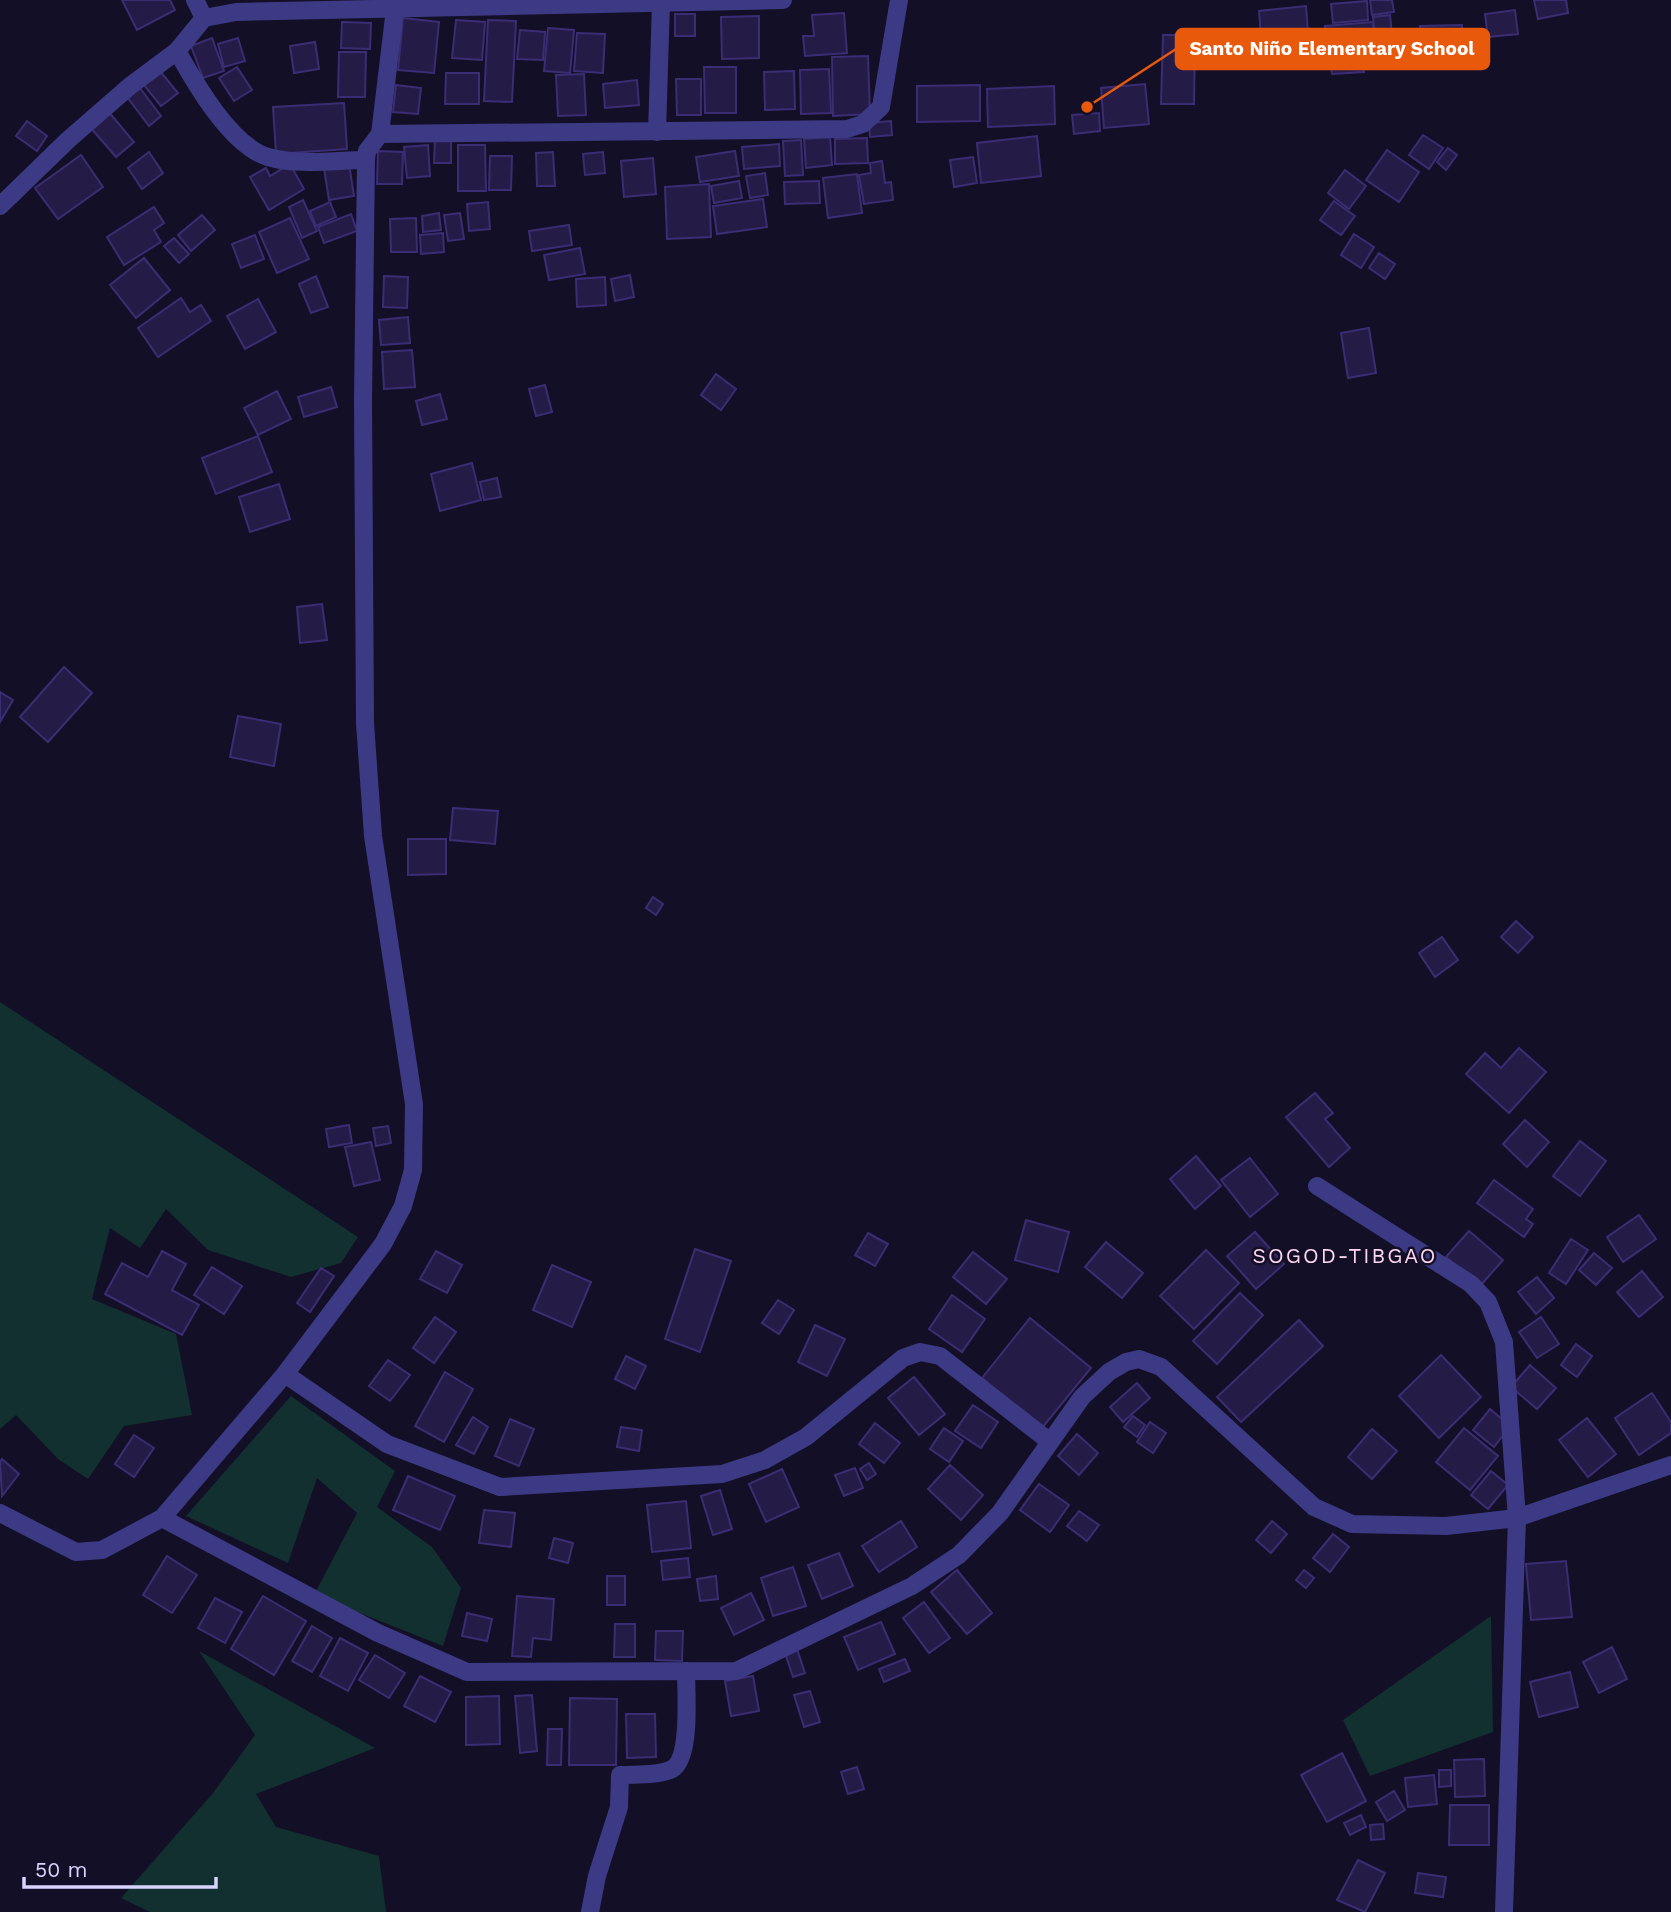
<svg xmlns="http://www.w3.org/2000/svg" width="1671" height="1912" viewBox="0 0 1671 1912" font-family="'Work Sans',sans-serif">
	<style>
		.green { fill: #12302f }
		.building { fill: #241b47; stroke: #3b2d73; stroke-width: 2 }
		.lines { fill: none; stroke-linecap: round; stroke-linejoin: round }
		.street { stroke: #3d3a85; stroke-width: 18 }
		.labels { text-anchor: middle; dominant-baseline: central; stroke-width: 5; stroke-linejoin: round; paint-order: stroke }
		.quarter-label { font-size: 21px; letter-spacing: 2px; fill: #ffd6f0; stroke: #130f26 }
		.leader { fill: none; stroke: #e8590c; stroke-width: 2.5 }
		.callout-dot { fill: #e8590c; stroke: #130f26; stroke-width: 2.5 }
		.callout { fill: #e8590c; stroke: #e8590c; stroke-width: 2.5 }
		.callout-label { font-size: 19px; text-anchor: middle; font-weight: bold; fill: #fff }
	</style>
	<rect width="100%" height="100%" fill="#130f26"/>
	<g class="green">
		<path d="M0 1002 358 1237 341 1263 291 1277 208 1250 166 1209 140 1248 110 1228 92 1299 176 1334 192 1415 124 1426 88 1479 58 1459 16 1415 0 1429Z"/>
		<path d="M291 1396 395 1471 377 1507 432 1547 461 1588 443 1646 314 1595 357 1513 317 1478 288 1563 186 1516Z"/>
		<path d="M1491 1616 1493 1732 1370 1776 1343 1720Z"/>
		<path d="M199 1651 375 1748 256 1794 276 1827 379 1856 386 1912H150L121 1898 213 1793 255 1735Z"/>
	</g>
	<g class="building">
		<path d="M122 0H170L175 10 137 30Z"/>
		<path d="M1370 0H1392L1394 12 1372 15Z"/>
		<path d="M1534 0H1566L1568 13 1538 19Z"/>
		<path d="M1367 1 1368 20 1333 23 1331 4Z"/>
		<path d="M1306 6 1308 32 1261 36 1259 11Z"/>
		<path d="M1515 10 1518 34 1488 37 1485 14Z"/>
		<path d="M844 13 847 53 805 56 803 36H814L812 15Z"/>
		<rect x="675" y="14" width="20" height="22"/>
		<path d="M1390 15 1392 35 1375 37 1373 17Z"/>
		<path d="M759 16V58L722 59 721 17Z"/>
		<path d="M403 18 439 22 434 73 398 70Z"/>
		<path d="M456 20 485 22 482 60 452 58Z"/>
		<path d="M488 20 516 21 512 102 484 101Z"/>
		<path d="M342 22 371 23 370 49 341 48Z"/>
		<path d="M1373 22 1375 53 1328 57 1325 26Z"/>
		<path d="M1462 25 1463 62 1421 64 1420 26Z"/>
		<path d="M548 28 574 30 570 73 544 71Z"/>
		<path d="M520 30 545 32 543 60 517 59Z"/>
		<path d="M577 33 605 34 603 73 574 71Z"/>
		<path d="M1163 35H1195L1194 104H1161Z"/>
		<path d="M212 38 224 71 203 78 191 46Z"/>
		<path d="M238 38 245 61 224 67 218 44Z"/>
		<path d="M315 42 319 69 294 73 290 46Z"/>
		<path d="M339 52H366L365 97H338Z"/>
		<path d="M868 56 870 114 833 116 832 57Z"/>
		<path d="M1362 57 1364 72 1332 74 1330 59Z"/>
		<path d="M237 67 252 90 234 101 219 78Z"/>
		<path d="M704 67H736V113H705Z"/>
		<path d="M829 69 831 113 801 114 800 70Z"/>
		<path d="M160 71 178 93 161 106 143 84Z"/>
		<path d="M794 71 795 109 765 110 764 72Z"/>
		<path d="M446 73H479V104H445Z"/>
		<path d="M584 74 586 115 558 116 556 75Z"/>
		<path d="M676 79H701V115H677Z"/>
		<path d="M637 80 639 105 605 108 603 84Z"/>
		<path d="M1145 84 1149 124 1104 128 1101 88Z"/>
		<path d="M396 85 421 88 418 114 393 112Z"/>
		<path d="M980 85V121L917 122V86Z"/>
		<path d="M1054 86 1055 124 988 127 987 89Z"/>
		<path d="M140 88 161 116 149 126 127 97Z"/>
		<path d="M344 103 347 149 276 154 273 107Z"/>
		<path d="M108 111 134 142 116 157 90 127Z"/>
		<path d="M1099 113 1100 131 1074 134 1072 115Z"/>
		<path d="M27 121 47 136 37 151 16 136Z"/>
		<path d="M891 121 892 135 870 137 869 123Z"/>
		<path d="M1423 135 1443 148 1429 169 1409 155Z"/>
		<path d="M1037 136 1041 176 981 183 977 143Z"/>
		<path d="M435 137H451V163H434Z"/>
		<path d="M830 137 832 165 806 168 804 139Z"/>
		<path d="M867 138 868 163 835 164V139Z"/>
		<path d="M801 140 803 175 785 176 783 141Z"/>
		<path d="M779 144 780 166 744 169 742 147Z"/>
		<path d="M428 145 430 176 407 178 404 147Z"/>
		<path d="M458 145H485L486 191H458Z"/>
		<path d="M1448 148 1457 155 1446 170 1437 162Z"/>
		<path d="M1387 150 1419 172 1399 202 1366 180Z"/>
		<path d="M378 151 403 152 402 184H377Z"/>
		<path d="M735 151 739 176 700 182 696 157Z"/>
		<path d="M149 152 163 173 142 189 128 168Z"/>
		<path d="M553 152 555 186H537L536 153Z"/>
		<path d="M603 152 605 173 585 175 583 154Z"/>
		<path d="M81 155 103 187 58 219 35 188Z"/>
		<path d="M490 156H512L511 190H489Z"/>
		<path d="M973 157 977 183 954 187 950 160Z"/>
		<path d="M653 158 656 194 624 197 621 161Z"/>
		<path d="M882 161 885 183 891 182 893 200 864 204 859 175 871 173 870 163Z"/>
		<path d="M290 164 304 189 269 210 250 177 266 168 270 176Z"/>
		<path d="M349 164 354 196 329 200 324 168Z"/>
		<path d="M1345 170 1366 186 1349 209 1328 193Z"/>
		<path d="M765 173 768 195 750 198 746 176Z"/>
		<path d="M857 174 862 213 828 218 823 178Z"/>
		<path d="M739 181 742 198 714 203 711 186Z"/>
		<path d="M819 181 820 203 785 204 784 182Z"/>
		<path d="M709 184 711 237 667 239 665 187Z"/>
		<path d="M763 199 767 227 717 234 713 206Z"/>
		<path d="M303 200 317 231 302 238 289 207Z"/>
		<path d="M1334 201 1355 216 1341 235 1320 220Z"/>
		<path d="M330 202 336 217 316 226 310 211Z"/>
		<path d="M488 202 490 229 469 231 467 204Z"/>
		<path d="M154 207 164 223 154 230 161 242 124 265 107 237Z"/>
		<path d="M439 213 441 230 423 232 422 216Z"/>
		<path d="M460 213 464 239 448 241 444 215Z"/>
		<path d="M351 214 357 231 324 243 318 227Z"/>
		<path d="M202 215 215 230 191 251 178 235Z"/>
		<path d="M290 218 309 259 277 273 259 232Z"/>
		<path d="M416 218 417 252H391L390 219Z"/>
		<path d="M569 225 572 245 532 251 529 231Z"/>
		<path d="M443 233 444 252 421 254 420 235Z"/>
		<path d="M1354 234 1374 247 1361 268 1341 255Z"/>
		<path d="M255 235 264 259 241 268 232 244Z"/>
		<path d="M174 238 189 254 179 263 164 246Z"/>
		<path d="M580 248 585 274 549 280 544 255Z"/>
		<path d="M1379 253 1395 264 1385 279 1369 268Z"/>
		<path d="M144 258 170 290 136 318 110 285Z"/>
		<path d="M630 275 634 297 615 301 611 279Z"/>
		<path d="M316 276 328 307 311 313 299 284Z"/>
		<path d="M384 276 408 277 407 308 383 307Z"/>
		<path d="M605 277 606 305 577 307 576 279Z"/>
		<path d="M181 298 190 312 201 305 211 321 158 357 138 328Z"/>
		<path d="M258 299 276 332 245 349 227 316Z"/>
		<path d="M408 317 410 343 381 345 379 320Z"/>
		<path d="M1369 328 1376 373 1348 378 1341 333Z"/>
		<path d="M412 350 415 387 384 389 382 352Z"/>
		<path d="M716 374 736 389 721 410 701 395Z"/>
		<path d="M545 385 552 412 536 416 529 389Z"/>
		<path d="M331 387 337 407 304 417 298 397Z"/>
		<path d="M277 391 291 419 258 435 244 408Z"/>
		<path d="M440 394 447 419 422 425 416 401Z"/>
		<path d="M258 436 272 472 216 494 202 458Z"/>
		<path d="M472 463 481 500 440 511 431 474Z"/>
		<path d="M497 478 501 497 484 500 480 482Z"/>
		<path d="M279 484 290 519 250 532 239 497Z"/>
		<path d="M322 604 327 640 300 643 297 607Z"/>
		<path d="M64 667 92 693 48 742 20 717Z"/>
		<path d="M0 692 13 700 0 722Z"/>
		<path d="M238 716 281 724 274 766 230 757Z"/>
		<path d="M453 808 498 811 495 844 450 840Z"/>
		<path d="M408 839H446V874L408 875Z"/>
		<path d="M653 897 663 904 656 915 646 908Z"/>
		<path d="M1516 921 1533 937 1518 953 1501 937Z"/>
		<path d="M1442 937 1458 960 1435 977 1419 953Z"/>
		<path d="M1519 1048 1546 1072 1509 1113 1466 1074 1485 1053 1501 1068Z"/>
		<path d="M1315 1093 1333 1113 1325 1119 1350 1148 1329 1167 1286 1117Z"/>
		<path d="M1525 1120 1549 1142 1527 1167 1503 1144Z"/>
		<path d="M349 1125 352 1143 329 1147 326 1129Z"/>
		<path d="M388 1126 391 1143 376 1146 373 1128Z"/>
		<path d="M1580 1141 1606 1161 1580 1196 1553 1176Z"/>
		<path d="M371 1142 380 1180 354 1186 345 1147Z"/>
		<path d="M1196 1156 1221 1186 1195 1209 1170 1179Z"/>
		<path d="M1250 1158 1278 1194 1250 1217 1221 1180Z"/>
		<path d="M1494 1180 1533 1209 1526 1219 1533 1224 1524 1237 1477 1203Z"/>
		<path d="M1639 1215 1656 1239 1623 1262 1607 1237Z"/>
		<path d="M1026 1220 1069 1232 1058 1272 1015 1260Z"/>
		<path d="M1469 1231 1503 1260 1480 1286 1446 1257Z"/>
		<path d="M1255 1232 1284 1264 1256 1289 1227 1256Z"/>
		<path d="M868 1233 888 1244 875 1266 855 1255Z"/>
		<path d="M1571 1239 1588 1250 1566 1284 1549 1273Z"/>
		<path d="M1106 1242 1143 1273 1122 1298 1085 1267Z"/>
		<path d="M695 1249 731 1261 700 1352 665 1339Z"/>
		<path d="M1206 1250 1239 1283 1194 1329 1160 1296Z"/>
		<path d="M162 1251 186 1264 172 1290 199 1305 182 1335 105 1294 122 1263 148 1277Z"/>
		<path d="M436 1251 462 1265 447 1293 420 1279Z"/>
		<path d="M973 1252 1007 1279 986 1304 953 1277Z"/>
		<path d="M1594 1253 1612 1268 1596 1285 1579 1270Z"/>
		<path d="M552 1265 591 1282 572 1327 533 1310Z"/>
		<path d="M212 1267 242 1286 224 1314 194 1295Z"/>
		<path d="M321 1268 334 1276 310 1312 297 1303Z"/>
		<path d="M1642 1271 1663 1297 1639 1317 1617 1292Z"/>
		<path d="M1537 1277 1554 1298 1536 1314 1518 1292Z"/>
		<path d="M1240 1293 1263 1315 1217 1364 1193 1341Z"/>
		<path d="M952 1295 985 1319 962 1352 929 1329Z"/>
		<path d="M778 1300 794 1310 779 1334 762 1323Z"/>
		<path d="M435 1317 456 1332 434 1363 413 1348Z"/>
		<path d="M1541 1317 1559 1344 1537 1358 1519 1332Z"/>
		<path d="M1030 1318 1091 1368 1042 1428 982 1378Z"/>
		<path d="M1299 1320 1323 1346 1241 1422 1217 1397Z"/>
		<path d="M815 1325 845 1339 827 1376 798 1362Z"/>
		<path d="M1576 1344 1592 1356 1577 1377 1561 1365Z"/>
		<path d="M1441 1355 1481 1397 1439 1438 1399 1396Z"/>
		<path d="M626 1356 646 1366 635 1389 615 1379Z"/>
		<path d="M388 1360 410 1375 390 1401 369 1386Z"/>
		<path d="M1530 1365 1556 1388 1537 1409 1511 1387Z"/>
		<path d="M445 1372 473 1389 444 1442 415 1426Z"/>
		<path d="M914 1377 945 1414 919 1435 888 1398Z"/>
		<path d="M1137 1383 1150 1398 1123 1422 1110 1407Z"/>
		<path d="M1652 1393 1671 1422V1433L1639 1455 1615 1418Z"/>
		<path d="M973 1405 998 1422 981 1448 955 1431Z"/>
		<path d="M1490 1409 1510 1426 1494 1447 1473 1430Z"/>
		<path d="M1133 1416 1145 1425 1137 1437 1124 1427Z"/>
		<path d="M473 1417 488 1427 474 1454 456 1445Z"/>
		<path d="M1587 1418 1616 1454 1588 1477 1559 1440Z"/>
		<path d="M510 1419 534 1429 519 1466 495 1456Z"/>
		<path d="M1150 1422 1166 1433 1153 1453 1137 1442Z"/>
		<path d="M875 1423 900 1443 884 1463 859 1444Z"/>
		<path d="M621 1427 642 1430 639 1451 617 1447Z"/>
		<path d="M944 1428 963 1441 949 1462 930 1449Z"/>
		<path d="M1464 1428 1498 1456 1470 1490 1436 1462Z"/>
		<path d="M1372 1429 1397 1451 1372 1479 1348 1457Z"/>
		<path d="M1077 1434 1098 1453 1079 1475 1058 1456Z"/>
		<path d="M134 1435 154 1448 134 1477 115 1464Z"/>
		<path d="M2 1459 19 1474 2 1496 0 1462Z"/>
		<path d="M869 1463 876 1474 867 1480 860 1469Z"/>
		<path d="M950 1465 983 1495 961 1520 928 1489Z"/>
		<path d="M855 1468 863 1488 844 1496 835 1475Z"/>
		<path d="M782 1469 799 1507 766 1522 749 1484Z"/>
		<path d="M1491 1471 1508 1485 1488 1509 1471 1495Z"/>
		<path d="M408 1476 455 1496 440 1530 393 1510Z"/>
		<path d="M1039 1484 1069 1505 1050 1532 1020 1510Z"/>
		<path d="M720 1490 732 1529 713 1535 701 1496Z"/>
		<path d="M686 1501 691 1548 652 1552 647 1505Z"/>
		<path d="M484 1510 515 1513 511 1547 479 1543Z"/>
		<path d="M1079 1511 1099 1525 1087 1541 1067 1526Z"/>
		<path d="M901 1521 917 1547 879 1572 862 1546Z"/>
		<path d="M1272 1521 1287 1534 1271 1553 1256 1540Z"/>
		<path d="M1333 1534 1349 1547 1330 1572 1313 1558Z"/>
		<path d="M554 1538 573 1543 568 1563 549 1558Z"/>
		<path d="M839 1553 853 1586 822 1599 808 1565Z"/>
		<path d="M167 1556 197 1575 172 1613 143 1595Z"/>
		<path d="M688 1558 690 1577 663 1580 661 1561Z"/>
		<path d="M1566 1561 1572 1617 1531 1620 1526 1564Z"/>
		<path d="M793 1567 806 1606 773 1616 761 1578Z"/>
		<path d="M957 1570 992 1613 967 1634 931 1592Z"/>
		<path d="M1304 1570 1314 1578 1306 1588 1296 1580Z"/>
		<rect x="607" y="1576" width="18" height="29"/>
		<path d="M716 1576 718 1599 700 1601 697 1579Z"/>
		<path d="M751 1593 764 1620 734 1635 721 1608Z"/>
		<path d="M263 1596 306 1621 274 1675 231 1649Z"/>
		<path d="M517 1596 554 1599 551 1640 533 1638 531 1657 512 1656Z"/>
		<path d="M215 1598 242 1612 225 1643 198 1628Z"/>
		<path d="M924 1602 950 1638 929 1653 903 1618Z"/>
		<path d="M467 1613 492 1619 487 1641 462 1636Z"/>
		<path d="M881 1622 895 1654 858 1670 844 1637Z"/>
		<path d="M615 1624H635V1657H614Z"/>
		<path d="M312 1626 332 1638 312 1672 292 1661Z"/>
		<path d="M656 1631H683L682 1661 655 1660Z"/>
		<path d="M340 1638 368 1653 348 1691 320 1676Z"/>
		<path d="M1612 1647 1627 1679 1599 1693 1583 1662Z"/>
		<path d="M797 1649 805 1673 793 1677 785 1653Z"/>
		<path d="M375 1655 405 1673 389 1698 359 1680Z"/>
		<path d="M905 1659 910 1671 884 1682 879 1669Z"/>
		<path d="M1570 1672 1578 1707 1539 1717 1530 1682Z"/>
		<path d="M420 1676 451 1692 435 1722 404 1706Z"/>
		<path d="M753 1676 759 1711 731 1716 725 1681Z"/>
		<path d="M810 1691 820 1722 804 1727 794 1695Z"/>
		<path d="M532 1695 537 1751 520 1753 515 1696Z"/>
		<path d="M499 1696 500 1744 466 1745V1697Z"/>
		<path d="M570 1698 617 1699 616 1765H569Z"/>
		<path d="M626 1714H655L656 1757 627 1758Z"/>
		<path d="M548 1729H562L561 1765H547Z"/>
		<path d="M1342 1753 1366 1801 1327 1822 1301 1775Z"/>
		<path d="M1484 1759 1485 1796 1455 1797 1454 1760Z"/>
		<path d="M857 1767 864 1789 848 1794 841 1772Z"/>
		<path d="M1439 1770H1451V1786L1439 1787Z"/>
		<path d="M1434 1775 1437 1804 1408 1807 1405 1778Z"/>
		<path d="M1394 1791 1405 1810 1387 1821 1376 1802Z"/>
		<path d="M1450 1805H1489V1845H1449Z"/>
		<path d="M1361 1815 1366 1827 1350 1835 1344 1823Z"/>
		<path d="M1383 1824 1384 1839 1371 1840 1370 1825Z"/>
		<path d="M1358 1860 1385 1873 1365 1912 1337 1900Z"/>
		<path d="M1418 1873 1446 1877 1443 1897 1415 1893Z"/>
	</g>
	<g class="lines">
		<g class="street">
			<path d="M195 0 204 18"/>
			<path d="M177 51C195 83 231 146 268 157 299 166 335 160 366 160"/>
			<path d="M657 132 661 2"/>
			<path d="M380 134 847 129 863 124 881 107 899 0"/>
			<path d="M0 206 68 140 130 86 177 51 204 18 236 12 783 0"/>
			<path d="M1317 1186 1471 1284 1488 1302 1504 1342 1517 1518 1504 1912"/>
			<path d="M285 1374 387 1444 500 1487 722 1474 765 1460 806 1437 903 1358 920 1352 940 1356 1049 1441"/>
			<path d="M0 1513 76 1552 102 1550 162 1518 285 1374 383 1244 403 1206 413 1170 414 1104 373 836 365 723 363 400 366 160 367 151 380 134 395 9"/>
			<path d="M162 1518 378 1633 467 1672 736 1671 912 1586 959 1555 1000 1513 1082 1397 1109 1372 1126 1362 1139 1359 1161 1367 1314 1507 1352 1524 1446 1526 1517 1518 1671 1465"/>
			<path d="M590 1912 597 1876 619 1807 620 1775C635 1774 656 1776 670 1770 692 1762 686 1693 686 1671"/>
		</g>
	</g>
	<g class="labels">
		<g class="quarter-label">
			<text x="1345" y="1255">SOGOD-TIBGAO</text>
		</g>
	</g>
	<path class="leader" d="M1087 107L1176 49"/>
	<circle class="callout-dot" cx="1087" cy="107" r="7"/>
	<rect class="callout" x="1176" y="29" width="313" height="40" rx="7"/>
	<g class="callout-label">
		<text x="1332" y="55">Santo Niño Elementary School</text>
	</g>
	<path d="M24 1877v10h192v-10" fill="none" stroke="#d9d4ff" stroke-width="3.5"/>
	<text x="35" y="1877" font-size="21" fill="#d9d4ff" stroke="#130f26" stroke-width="5" paint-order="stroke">50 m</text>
</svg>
